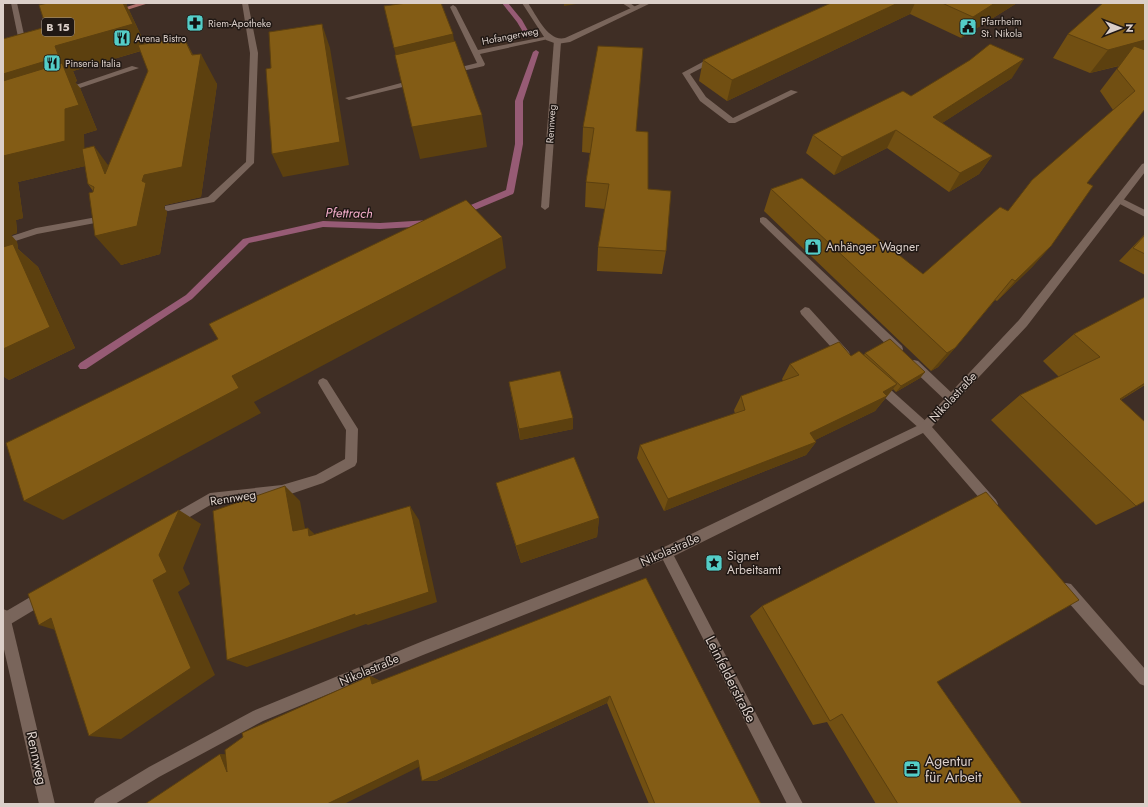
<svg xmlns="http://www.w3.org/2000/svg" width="1148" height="807" viewBox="0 0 1148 807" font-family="Jost,sans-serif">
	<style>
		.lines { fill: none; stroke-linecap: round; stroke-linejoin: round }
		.stream { fill: #975b75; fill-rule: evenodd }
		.service { fill: #79655b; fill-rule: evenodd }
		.minor { fill: #79655b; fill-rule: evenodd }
		.tertiary { fill: #79655b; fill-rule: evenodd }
		.primary { fill: #ab6d68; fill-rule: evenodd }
		.wall { fill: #714f12; fill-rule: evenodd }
		.shaded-wall { fill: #5c400f }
		.building { fill: #835c15; stroke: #5c400f }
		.labels { text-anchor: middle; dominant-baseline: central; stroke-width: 3; stroke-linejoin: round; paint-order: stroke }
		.far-poi-label { font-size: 10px; fill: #dbcfc9; stroke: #201814; text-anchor: start }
		.far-street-label { font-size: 10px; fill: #dbcfc9; stroke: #201814 }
		.shield { fill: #201814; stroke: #a39893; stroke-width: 1 }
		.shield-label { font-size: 11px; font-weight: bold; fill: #dbcfc9 }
		.poi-label { font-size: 12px; fill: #dbcfc9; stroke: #201814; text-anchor: start }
		.street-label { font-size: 12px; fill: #dbcfc9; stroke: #201814 }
		.water-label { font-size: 13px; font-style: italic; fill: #f3adca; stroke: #201814 }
		.near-street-label { font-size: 14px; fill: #dbcfc9; stroke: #201814 }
		.near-poi-label { font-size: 14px; fill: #dbcfc9; stroke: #201814; text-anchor: start }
	</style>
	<rect width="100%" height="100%" fill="#3f2e25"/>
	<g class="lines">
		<g class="stream">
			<path d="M502 3H508L522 20 531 36 530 37H526L517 22Z"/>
			<path d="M536 50 539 52 523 101V144L514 192 513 194 465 214H459V210L506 190 515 144V101L533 52Z"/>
			<path d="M430 220 434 223 430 226 380 229 323 227 249 243 192 299 86 369H80L78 366 80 363 186 295 243 239 323 221 380 223Z"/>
		</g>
		<g class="service">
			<path d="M11 3H17L25 39 18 37Z"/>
			<path d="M242 3H248L258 53 254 163 214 202 168 211 165 210V206L208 197 246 162 250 53Z"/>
			<path d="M622 3H630L638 9 633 10Z"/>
			<path d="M453 5 456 7 478 50 549 36 553 38 480 54 485 64 484 66 449 74V70L477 63 450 7Z"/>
			<path d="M554 40 561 42 549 207 545 210 541 207Z"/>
			<path d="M712 57 719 59 690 74 706 97 733 118 791 90 798 92 735 123H729L700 101 682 73Z"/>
			<path d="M132 66 139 68 68 92 61 90Z"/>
			<path d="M416 79 420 81 419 83 349 100 345 98Z"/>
			<path d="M1119 197 1145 210V217L1116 202V198Z"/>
			<path d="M108 215 111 216V220L37 234 3 245V239L36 228Z"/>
			<path d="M763 217 766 218 902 346 903 349 902 352H894L760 222V218Z"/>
			<path d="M805 307 809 308 849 352 850 355 849 358H841L801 314 800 311Z"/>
			<path d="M914 360 918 361 955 396 956 399 955 402H947L910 367 909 364 910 361Z"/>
			<path d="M323 378 327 380 358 429 357 462 355 466 323 483 282 497 212 504 176 525 172 527 168 525 166 521 168 517 210 493 282 485 316 475 345 459 346 430 318 383 319 380Z"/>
			<path d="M877 379 881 381 929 424 931 427 929 430 925 432 921 430 873 387 872 384 873 381Z"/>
			<path d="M44 589 49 591 51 596 49 601 9 625 3 626V613Z"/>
		</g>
		<g class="minor">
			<path d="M522 3H528C537 16 548 42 565 38L642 3H651L570 42 557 44 546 40Z"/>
			<path d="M1145 163V172L1027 326 932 427 996 500 998 504 996 508 992 510 988 508 923 433 674 556 803 804H787L663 560 423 655 263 721 159 777 115 804H93L96 799 149 767 253 711 423 641 662 548 921 424 1019 320 1142 164Z"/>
			<path d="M1066 583 1071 584 1145 669V686L1140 684 1061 594 1060 589 1061 584Z"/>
		</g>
		<path class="tertiary" d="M3 609 8 611 10 616 55 804H39L3 645Z"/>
		<path class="primary" d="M139 3H149L114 14 111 12Z"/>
	</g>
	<g class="wall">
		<path d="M42 3H126L127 4 126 5 129 10 145 44 184 38 193 55 217 84 201 197 165 205 164 208 167 212 160 254 121 265 93 191 88 184 85 166 18 182 23 218 16 220 17 233 11 235 17 242 18 249 38 267 75 348 9 380 3 376V39L46 27ZM141 51 148 71 109 166 84 149V134L97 130 80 88 75 82 77 81 73 71Z"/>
		<path d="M831 3H1017L961 38 910 14 727 101 699 81 703 60Z"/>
		<path d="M1103 3 1145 109 1087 183 1051 246 1032 267 997 301 995 300 955 348 938 367 931 371 764 211 771 189 923 274 1008 211 1113 110 1100 91 1119 66 1090 73 1053 58 1068 34Z"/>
		<path d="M1012 78 942 123 992 156 979 174 949 192 887 148 834 175 806 153 813 135 911 96Z"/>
		<path d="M583 127 636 131 648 189 666 251 662 274 597 271 598 247 605 209 585 207 586 182 590 153 582 152Z"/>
		<path d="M1145 234V275L1119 261Z"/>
		<path d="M1145 297V385L1121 400 1136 506 1096 525 991 420 1020 395 1059 377 1043 361 1074 334Z"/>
		<path d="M865 353 925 372 920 378 896 392 893 389 875 411 815 440 816 442 806 455 664 511 637 458 640 445 735 414 734 410 741 396 783 381 782 379 790 364 851 356 864 355Z"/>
		<path d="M509 382 573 418V429L520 440Z"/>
		<path d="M496 483 599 518 597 537 521 563 502 503Z"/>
		<path d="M646 578 761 804H649L607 703 436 781 419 767 370 676 380 681Z"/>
		<path d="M762 606 937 682 1022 804H876L827 722 813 725 750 616Z"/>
	</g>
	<g class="shaded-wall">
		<path d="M70 3H126L127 4 126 5 129 10 147 49 73 71 77 81 75 82 80 88 97 130 84 134 85 166 18 182 23 218 16 220 17 233 11 235 17 242 18 249 38 267 75 348 9 380 3 376V74L55 46Z"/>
		<path d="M564 3H582L564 6Z"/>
		<path d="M898 3H915L910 14 727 101 732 80Z"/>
		<path d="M995 3H1017L961 38 973 17Z"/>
		<path d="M322 24 330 48 349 165 283 177 272 154Z"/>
		<path d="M453 34 458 66 402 80 394 48Z"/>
		<path d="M184 38 199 66 201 54 217 84 201 197 165 205 164 208 167 212 160 254 121 265 95 236 142 181 144 175 192 55Z"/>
		<path d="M1145 40V59L1090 73 1108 50Z"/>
		<path d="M1024 59 1012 78 922 136 933 117Z"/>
		<path d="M482 115 487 147 420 159 412 127Z"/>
		<path d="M896 130 887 148 834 175 842 157Z"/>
		<path d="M94 146 116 176 105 174Z"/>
		<path d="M992 156 979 174 949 192 960 173Z"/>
		<path d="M502 237 506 268 254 402 261 413 63 520 24 501 232 376Z"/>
		<path d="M1051 246 1032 267 997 301 1015 281Z"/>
		<path d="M955 348 938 367 931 371 947 353Z"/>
		<path d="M925 372 920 378 896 392 901 386Z"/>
		<path d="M1145 383V384L1084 424 1120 399Z"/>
		<path d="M897 384 875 411 801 447 810 433Z"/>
		<path d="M573 418V429L520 440 519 429Z"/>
		<path d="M816 442 806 455 664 511 668 499Z"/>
		<path d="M285 486 300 501 308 544 293 531Z"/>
		<path d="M410 506 419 520 437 602 368 625 366 624 247 667 227 660Z"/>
		<path d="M179 510 201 524 183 568 190 584 178 592 215 675 121 739 89 736 153 580 159 555Z"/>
		<path d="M599 518 597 537 521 563 516 546Z"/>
		<path d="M308 528 322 541 309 536Z"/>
		<path d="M51 618 72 635 39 625Z"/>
		<path d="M370 676 387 684H372Z"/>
		<path d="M610 696 607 703 436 781H422Z"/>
		<path d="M220 754 250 755 227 772Z"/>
		<path d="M418 760 431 761 344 804H327Z"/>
	</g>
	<g class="building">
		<path d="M48 3H123L133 24 55 46 59 57 3 74V39L46 27 39 5Z"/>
		<path d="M407 3H441L453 34 394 48 384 6Z"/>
		<path d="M831 3H898L732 80 703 60Z"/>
		<path d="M942 3H995L973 17Z"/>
		<path d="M1103 3H1145V40L1108 50 1068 34Z"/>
		<path d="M322 24 340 142 272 154 266 69 271 68 269 32Z"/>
		<path d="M184 38 192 55 201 54 182 167 144 175 142 181 146 183 137 226 95 236 89 193 93 192 94 187 88 184 82 149 94 146 105 174 148 71 138 45Z"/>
		<path d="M455 41 482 115 412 127 395 55Z"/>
		<path d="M990 44 1024 59 933 117 992 156 960 173 896 130 842 157 813 135 903 91 911 96 970 60Z"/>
		<path d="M598 46 643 48 636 131 648 132V189L671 191 666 251 598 247 609 184 586 182 594 128 583 127Z"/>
		<path d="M1134 46 1145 50V109L1087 183 1093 186 1051 246 1015 281 1012 279 955 348 947 353 771 189 802 178 923 274 1000 207 1008 211 1032 180 1135 91 1117 69Z"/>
		<path d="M62 63 79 105 65 109V141L3 156V81Z"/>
		<path d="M466 200 502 237 232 376 239 388 24 501 6 443 218 339 209 324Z"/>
		<path d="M1145 235V254L1133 248Z"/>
		<path d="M13 244 50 327 3 349V247Z"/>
		<path d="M1145 297V383L1120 399 1145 422V501L1136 506 1020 395 1100 357 1074 334Z"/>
		<path d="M890 339 925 372 901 386 865 353Z"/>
		<path d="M839 342 851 356 859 351 897 384 883 392 887 396 810 433 816 442 668 499 640 445 745 410 741 396 799 375 790 364Z"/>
		<path d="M560 371 573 418 519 429 509 382Z"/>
		<path d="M574 457 599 518 516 546 496 483Z"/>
		<path d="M285 486 293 531 308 528 309 536 410 506 429 592 355 616V614L227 660 213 511Z"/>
		<path d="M986 492 1079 600 937 682 1022 804H898L842 714 830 721 762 606Z"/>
		<path d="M179 510 159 555 167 572 153 580 191 668 89 736 51 618 39 625 28 594Z"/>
		<path d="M646 578 761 804H655L610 696 422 781 418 760 327 804H145L220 754 227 772 225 750 243 737 242 733 370 676 372 684Z"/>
	</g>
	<defs>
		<g id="pharmacy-square" transform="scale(0.9)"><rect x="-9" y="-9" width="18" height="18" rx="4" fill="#54cdc7" stroke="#201814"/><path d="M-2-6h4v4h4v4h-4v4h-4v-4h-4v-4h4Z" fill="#111"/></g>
		<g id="civic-square" transform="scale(0.9)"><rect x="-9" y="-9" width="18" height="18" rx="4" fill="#54cdc7" stroke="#201814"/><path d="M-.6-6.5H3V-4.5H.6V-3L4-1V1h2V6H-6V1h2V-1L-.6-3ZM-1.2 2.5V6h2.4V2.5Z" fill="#111"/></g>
		<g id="restaurant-square" transform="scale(0.9)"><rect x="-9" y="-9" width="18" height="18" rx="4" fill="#54cdc7" stroke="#201814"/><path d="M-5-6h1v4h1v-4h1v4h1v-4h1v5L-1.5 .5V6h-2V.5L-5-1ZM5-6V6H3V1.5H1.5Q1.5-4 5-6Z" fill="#111"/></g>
		<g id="shop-square" transform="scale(0.9)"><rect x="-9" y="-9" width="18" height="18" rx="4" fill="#54cdc7" stroke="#201814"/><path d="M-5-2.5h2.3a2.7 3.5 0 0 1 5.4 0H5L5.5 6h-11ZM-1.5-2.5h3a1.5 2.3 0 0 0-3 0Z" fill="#111"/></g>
		<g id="sight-square" transform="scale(0.9)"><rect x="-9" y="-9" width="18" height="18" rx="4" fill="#54cdc7" stroke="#201814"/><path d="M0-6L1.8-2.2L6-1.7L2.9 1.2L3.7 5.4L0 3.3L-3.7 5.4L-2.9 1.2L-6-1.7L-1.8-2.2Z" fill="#111"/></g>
		<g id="office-square" transform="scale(0.9)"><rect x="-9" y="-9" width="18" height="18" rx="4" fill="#54cdc7" stroke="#201814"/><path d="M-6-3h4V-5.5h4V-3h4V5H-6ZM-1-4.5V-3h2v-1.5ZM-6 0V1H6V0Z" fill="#111"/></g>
	</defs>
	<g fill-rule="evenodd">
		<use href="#pharmacy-square" x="195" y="23"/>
		<use href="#civic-square" x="968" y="27"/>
		<use href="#restaurant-square" x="122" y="38"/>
		<use href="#restaurant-square" x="52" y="63"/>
		<use href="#shop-square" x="813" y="247"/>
		<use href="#sight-square" x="714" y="563"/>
		<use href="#office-square" x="912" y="769"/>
	</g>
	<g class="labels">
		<g class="far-poi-label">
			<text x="981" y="21">Pfarrheim<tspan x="981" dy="12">St. Nikola</tspan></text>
			<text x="208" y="23">Riem-Apotheke</text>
			<text x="135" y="38">Arena Bistro</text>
			<text x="65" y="63">Pinseria Italia</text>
		</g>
		<g class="far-street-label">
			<text transform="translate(510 36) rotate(-11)">Hofangerweg</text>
			<text transform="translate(551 124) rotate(-86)">Rennweg</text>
		</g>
		<rect class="shield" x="42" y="18" width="32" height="18" rx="3"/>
		<g class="shield-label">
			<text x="58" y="27">B 15</text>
		</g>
		<g class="poi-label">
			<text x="826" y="247">Anhänger Wagner</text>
			<text x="727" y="556">Signet<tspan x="727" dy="14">Arbeitsamt</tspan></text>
		</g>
		<g class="street-label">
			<text transform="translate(953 397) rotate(-47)">Nikolastraße</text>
			<text transform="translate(233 498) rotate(-9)">Rennweg</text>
			<text transform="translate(670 550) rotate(-24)">Nikolastraße</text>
			<text transform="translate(369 670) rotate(-23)">Nikolastraße</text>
		</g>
		<g class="water-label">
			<text transform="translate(349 213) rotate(1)">Pfettrach</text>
		</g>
		<g class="near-street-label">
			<text transform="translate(731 679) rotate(63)">Leinfelderstraße</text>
			<text transform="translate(37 758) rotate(78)">Rennweg</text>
		</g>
		<g class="near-poi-label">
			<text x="925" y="761">Agentur<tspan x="925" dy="16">für Arbeit</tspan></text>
		</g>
	</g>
	<rect width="1148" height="807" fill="none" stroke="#dbcfc9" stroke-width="8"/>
	<g transform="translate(1120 28) rotate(90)" stroke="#201814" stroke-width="3" paint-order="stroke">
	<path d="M0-3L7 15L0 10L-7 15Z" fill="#dbcfc9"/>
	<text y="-6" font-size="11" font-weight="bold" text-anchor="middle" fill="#dbcfc9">N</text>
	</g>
</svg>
